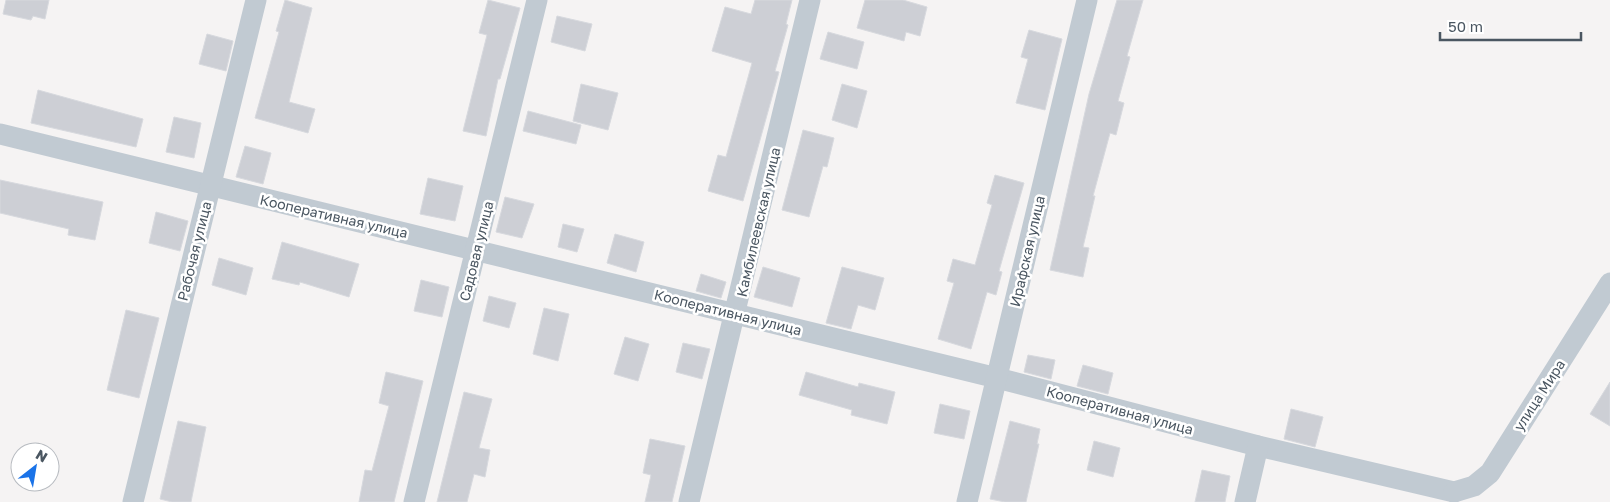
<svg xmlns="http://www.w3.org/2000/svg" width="1610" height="502" viewBox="0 0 1610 502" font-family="'Golos Text',sans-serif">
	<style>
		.building { fill: #cdcfd5; stroke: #d7d9de }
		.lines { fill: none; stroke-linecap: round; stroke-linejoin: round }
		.minor { stroke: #c1cad2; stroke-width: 21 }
		.labels { text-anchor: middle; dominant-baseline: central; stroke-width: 5; stroke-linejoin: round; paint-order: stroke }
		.street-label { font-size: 14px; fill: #4a5661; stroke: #fff }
	</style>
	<rect width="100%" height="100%" fill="#f5f3f3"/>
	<g class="building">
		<path d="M6 0H49L45 19 33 16 31 20 3 14Z"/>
		<path d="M285 0 312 8 289 102 315 109 308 133 255 118 279 32 276 31Z"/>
		<path d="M488 0 520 8 500 79H498L486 136 463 131 487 35 479 33Z"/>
		<path d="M755 0H792L786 24 788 25 775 71 779 72 743 201 708 191 718 155 726 157 752 63 712 51 725 7 751 14Z"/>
		<path d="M865 0H903L927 7 920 36 906 32 904 41 857 28Z"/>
		<path d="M1117 0H1143L1127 56 1130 57 1118 101 1124 103 1116 135 1110 133 1093 196H1095L1083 247 1089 248 1083 277 1050 270 1089 94Z"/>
		<path d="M557 16 592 24 585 51 551 42Z"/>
		<path d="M1029 30 1062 39 1045 110 1016 103 1028 59 1021 57Z"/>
		<path d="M828 32 864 42 857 69 820 59Z"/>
		<path d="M207 34 233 41 226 71 199 64Z"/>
		<path d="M581 84 618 93 608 130 573 121Z"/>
		<path d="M842 84 867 91 857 128 832 120Z"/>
		<path d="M38 90 143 119 136 147 31 123Z"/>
		<path d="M528 111 581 125 576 144 523 131Z"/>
		<path d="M174 117 201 123 194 158 166 152Z"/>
		<path d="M803 130 834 138 827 167 823 166 809 217 782 210Z"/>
		<path d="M245 146 271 153 263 184 236 177Z"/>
		<path d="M995 175 1024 183 999 271 1002 272 996 295 987 292 971 349 938 339 954 283 947 281 953 259 975 265 992 205 987 203Z"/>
		<path d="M428 178 463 186 455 221 420 214Z"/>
		<path d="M0 180 103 202 95 240 68 235 69 229 0 213Z"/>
		<path d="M505 197 534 204 522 238 496 232Z"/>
		<path d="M156 212 188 221 180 251 149 243Z"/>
		<path d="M563 224 584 229 577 252 558 247Z"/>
		<path d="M615 234 644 242 636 272 607 263Z"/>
		<path d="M282 242 359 264 349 297 300 282 299 285 272 279Z"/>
		<path d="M219 258 253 268 246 295 212 285Z"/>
		<path d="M763 267 800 278 792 307 754 297Z"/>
		<path d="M842 267 884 278 875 310 858 305 851 329 826 323Z"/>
		<path d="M701 274 726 282 721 298 696 291Z"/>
		<path d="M421 280 449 287 442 317 414 311Z"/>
		<path d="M489 296 516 303 509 328 483 321Z"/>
		<path d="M544 308 569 314 558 361 533 354Z"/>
		<path d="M126 310 159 318 139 398 107 390Z"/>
		<path d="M625 337 649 344 638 381 614 374Z"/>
		<path d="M683 343 710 349 702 379 676 372Z"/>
		<path d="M1028 355 1055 360 1051 379 1024 372Z"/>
		<path d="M1083 365 1113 373 1108 394 1077 386Z"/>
		<path d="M386 372 423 381 394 502H359L365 470 372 471 389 406 379 403Z"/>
		<path d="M806 372 858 387 859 383 895 392 887 424 851 415 852 410 799 395Z"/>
		<path d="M1610 382V426L1590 414Z"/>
		<path d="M464 392 492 399 479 448 490 450 485 477 474 474 467 502H437Z"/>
		<path d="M940 404 970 411 964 439 934 433Z"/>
		<path d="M1291 409 1323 417 1315 447 1284 439Z"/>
		<path d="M178 421 206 427 191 502H172L160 499Z"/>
		<path d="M1010 421 1040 429 1037 444H1039L1026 502H1005L990 499Z"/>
		<path d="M650 439 685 446 672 502H645L651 475 643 473Z"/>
		<path d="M1094 441 1120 448 1113 477 1087 470Z"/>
		<path d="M1202 470 1230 476 1225 502H1195Z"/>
	</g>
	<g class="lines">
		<g class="minor">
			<path d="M0 134 997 378 1258 446 1454 492"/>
			<path d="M1454 492 1474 486 1490 473 1610 283"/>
			<path d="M133 502 256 0"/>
			<path d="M414 502 537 0"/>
			<path d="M689 502 810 0"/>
			<path d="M967 502 1087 0"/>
			<path d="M1245 502 1258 446"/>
		</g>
	</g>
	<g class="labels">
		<g class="street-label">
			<text transform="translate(334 216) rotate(13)">Кооперативная улица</text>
			<text transform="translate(758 222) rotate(-77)">Камбилеевская улица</text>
			<text transform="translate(194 251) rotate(-76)">Рабочая улица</text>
			<text transform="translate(476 251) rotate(-76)">Садовая улица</text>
			<text transform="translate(1027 251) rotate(-77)">Ирафская улица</text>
			<text transform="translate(728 312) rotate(14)">Кооперативная улица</text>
			<text transform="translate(1539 395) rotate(-57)">улица Мира</text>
			<text transform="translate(1120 410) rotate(15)">Кооперативная улица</text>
		</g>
	</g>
	<g transform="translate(35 467) rotate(31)"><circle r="24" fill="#ffffff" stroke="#b7bbc0"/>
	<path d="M0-4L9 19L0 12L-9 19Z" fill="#1a73e8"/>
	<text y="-8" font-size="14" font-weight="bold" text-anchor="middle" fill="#4a5661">N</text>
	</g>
	<path d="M1440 32v8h141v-8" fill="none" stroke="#4a5661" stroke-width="2.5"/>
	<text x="1448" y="32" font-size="15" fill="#4a5661" stroke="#ffffff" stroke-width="4" paint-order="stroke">50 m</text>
</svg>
